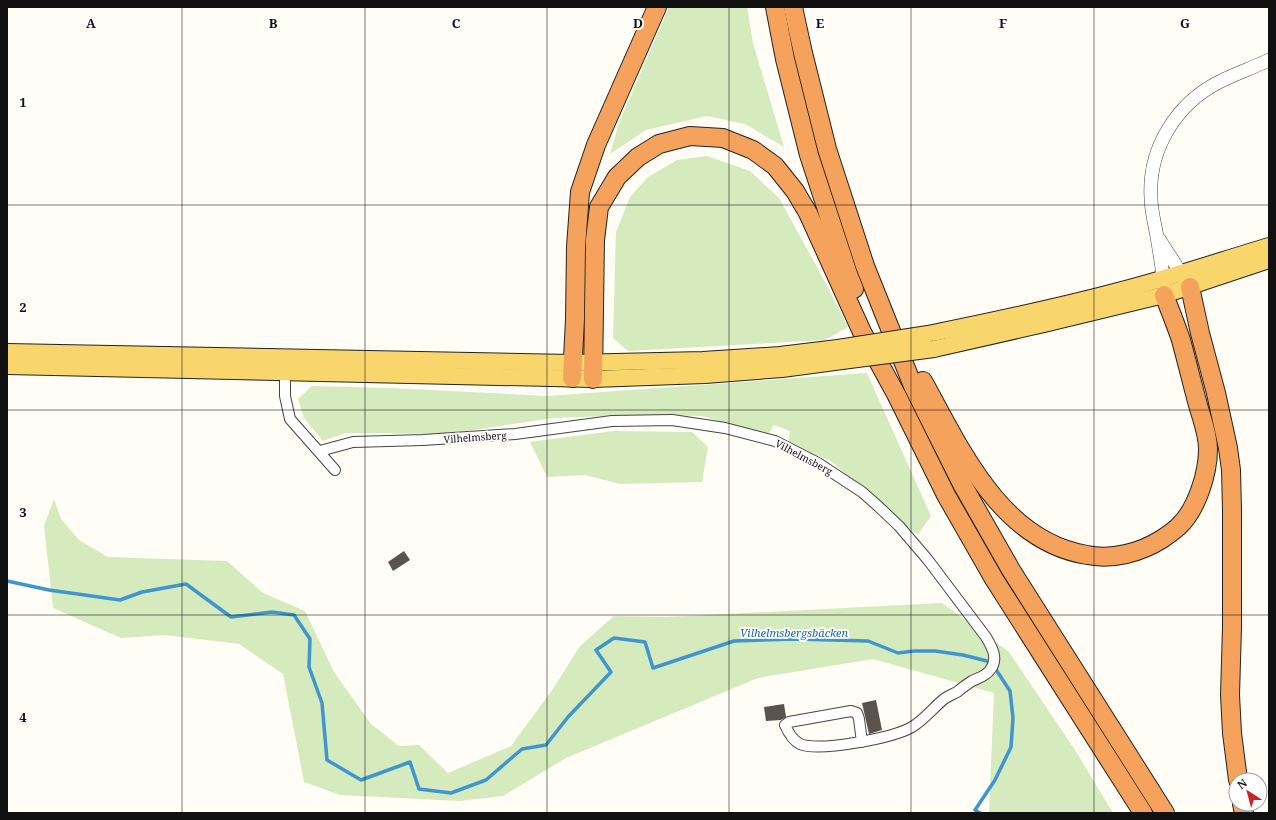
<svg xmlns="http://www.w3.org/2000/svg" width="1276" height="820" viewBox="0 0 1276 820" font-family="'Noto Serif',serif">
	<style>
		.green { fill: #d5ebbd }
		.lines { fill: none; stroke-linecap: round; stroke-linejoin: round }
		.stream { stroke: #3f96cf; stroke-width: 3.5 }
		.building { fill: #5a524d }
		.minor-casing { stroke: #444; stroke-width: 12 }
		.tertiary-casing { stroke: #444; stroke-width: 14 }
		.primary-casing { stroke: #222; stroke-width: 18 }
		.motorway-casing { stroke: #222; stroke-width: 20 }
		.minor { stroke: #fff; stroke-width: 10 }
		.tertiary { stroke: #fff; stroke-width: 13 }
		.primary { stroke: #f9d66b; stroke-width: 16 }
		.motorway { stroke: #f5a25d; stroke-width: 18 }
		.primary-bridge-casing { stroke: #222; stroke-width: 18; stroke-linecap: butt }
		.primary-bridge { stroke: #f9d66b; stroke-width: 16 }
		.grid { fill: none; stroke: #111; stroke-width: 1; stroke-opacity: 0.55 }
		.labels { text-anchor: middle; dominant-baseline: central; stroke-width: 4; stroke-linejoin: round; paint-order: stroke }
		.street-label { font-size: 10px; fill: #111; stroke: #fff }
		.water-label { font-size: 11px; font-style: italic; fill: #1768a6; stroke: #fff }
		.grid-label { font-size: 13px; text-anchor: middle; font-weight: bold; fill: #111; stroke: #fff; stroke-width: 4; stroke-linejoin: round; paint-order: stroke }
	</style>
	<rect width="100%" height="100%" fill="#fffdf5"/>
	<g class="green">
		<path d="M669 7H747L753 43 784 147 745 124 707 116 646 130 610 154 619 123Z"/>
		<path d="M707 156 750 171 779 198 823 278 848 327 825 340 628 351 613 338 616 232 630 197 648 177 677 160Z"/>
		<path d="M867 373 931 516 918 535 890 513 831 461 788 443 790 431 774 425 767 436 702 416 640 415 553 418 447 434 345 433 323 441 304 418 298 399 312 386 390 388 547 396Z"/>
		<path d="M613 431 692 432 708 447 702 482 620 484 585 475 547 477 530 442Z"/>
		<path d="M54 499 61 519 79 540 108 557 227 561 263 593 305 611 334 672 371 724 399 746 419 745 448 773 511 746 553 689 580 646 614 616 666 617 942 603 1009 652 1075 750 1113 813H989L994 693 873 659 758 678 566 758 503 796 460 801 340 795 304 782 283 674 239 644 165 635 121 638 53 608 44 526Z"/>
	</g>
	<g class="lines">
		<path class="stream" d="M7 581 49 590 120 600 142 592 186 584 231 617 272 612 294 615 310 639 309 667 322 703 327 760 361 780 410 762 419 789 451 793 486 780 522 749 546 745 568 717 611 672 596 650 614 638 645 642 653 668 734 641 795 639 868 641 898 653 914 651H935L963 655 991 662 1010 691 1013 718 1011 747 995 780 975 810 980 813"/>
	</g>
	<g class="building">
		<path d="M404 551 410 560 393 571 388 562Z"/>
		<path d="M876 700 882 730 869 734 862 703Z"/>
		<path d="M784 704 786 717 781 720 766 721 764 707Z"/>
	</g>
	<g class="lines">
		<g class="minor-casing">
			<g id="minor">
				<path d="M285 368V396L290 419 335 470"/>
				<path d="M320 451 353 442 423 440 515 434 612 421 672 420 725 428 775 441 818 463 862 492 879 507 899 526 928 560 986 637C992 647 999 659 990 670 986 676 978 678 972 681 967 684 962 688 957 692 953 694 948 696 944 699 933 708 924 720 912 727 893 738 820 752 800 744 792 740 788 732 785 725L789 722 851 711 857 713 859 719 862 742"/>
			</g>
		</g>
		<g class="tertiary-casing">
			<g id="tertiary">
				<path d="M1159 239 1186 281"/>
				<path d="M1164 288C1163 271 1160 254 1157 237 1155 224 1151 211 1151 198 1148 149 1176 104 1219 82 1235 74 1252 68 1269 60"/>
			</g>
		</g>
		<g class="primary-casing">
			<g id="primary">
				<path d="M928 334C992 321 1055 308 1118 291 1169 278 1219 261 1269 246"/>
				<path d="M934 349 1044 324 1164 295 1269 260"/>
				<path d="M7 352 572 363 703 360 780 355 838 348"/>
				<path d="M7 366 593 379 705 375 782 369 842 361"/>
			</g>
		</g>
		<g class="motorway-casing">
			<g id="motorway">
				<path d="M775 7 785 59 809 155 848 274 854 289"/>
				<path d="M793 7 803 53 827 149 865 266 913 386 962 484 1011 570 1165 813"/>
				<path d="M1190 287 1200 333 1216 393 1228 448 1231 470 1232 510V627L1230 695 1232 733 1238 780"/>
				<path d="M572 378 575 319 576 247 580 192 596 145 657 7"/>
				<path d="M593 379 595 240 599 207 617 177 638 157 659 144 690 136 723 138 753 150 775 166 795 191 808 213 862 332 896 394 946 495 994 579 1143 813"/>
				<path d="M923 381C961 450 1001 541 1087 555 1112 560 1140 553 1162 539 1168 535 1174 531 1179 526 1197 509 1208 473 1208 449 1208 434 1202 419 1198 405 1192 383 1187 362 1181 340 1176 325 1170 310 1164 295"/>
				<path d="M1242 804 1244 813"/>
			</g>
		</g>
		<use href="#minor" class="minor"/>
		<use href="#tertiary" class="tertiary"/>
		<use href="#primary" class="primary"/>
		<use href="#motorway" class="motorway"/>
		<g class="primary-bridge-casing">
			<g id="primary-bridge">
				<path d="M838 348 928 334"/>
				<path d="M842 361 934 349"/>
			</g>
		</g>
		<use href="#primary-bridge" class="primary-bridge"/>
	</g>
	<path class="grid" d="M182 7V813M365 7V813M547 7V813M729 7V813M911 7V813M1094 7V813M7 205H1269M7 410H1269M7 615H1269"/>
	<g class="labels">
		<g class="street-label">
			<text transform="translate(475 437) rotate(-4)">Vilhelmsberg</text>
			<text transform="translate(804 457) rotate(28)">Vilhelmsberg</text>
		</g>
		<g class="water-label">
			<text x="794" y="632">Vilhelmsbergsbäcken</text>
		</g>
	</g>
	<g class="grid-label">
		<text x="91" y="28">A</text>
		<text x="273" y="28">B</text>
		<text x="456" y="28">C</text>
		<text x="638" y="28">D</text>
		<text x="820" y="28">E</text>
		<text x="1003" y="28">F</text>
		<text x="1185" y="28">G</text>
		<text x="23" y="107">1</text>
		<text x="23" y="312">2</text>
		<text x="23" y="517">3</text>
		<text x="23" y="722">4</text>
	</g>
	<rect width="1276" height="820" fill="none" stroke="#111111" stroke-width="16"/>
	<g transform="translate(1248 792) rotate(324)"><circle r="19" fill="#ffffff" stroke="#a0a0a0"/>
	<path d="M0-3L7 15L0 10L-7 15Z" fill="#c4262e"/>
	<text y="-6" font-size="11" font-weight="bold" text-anchor="middle" fill="#111111">N</text>
	</g>
</svg>
